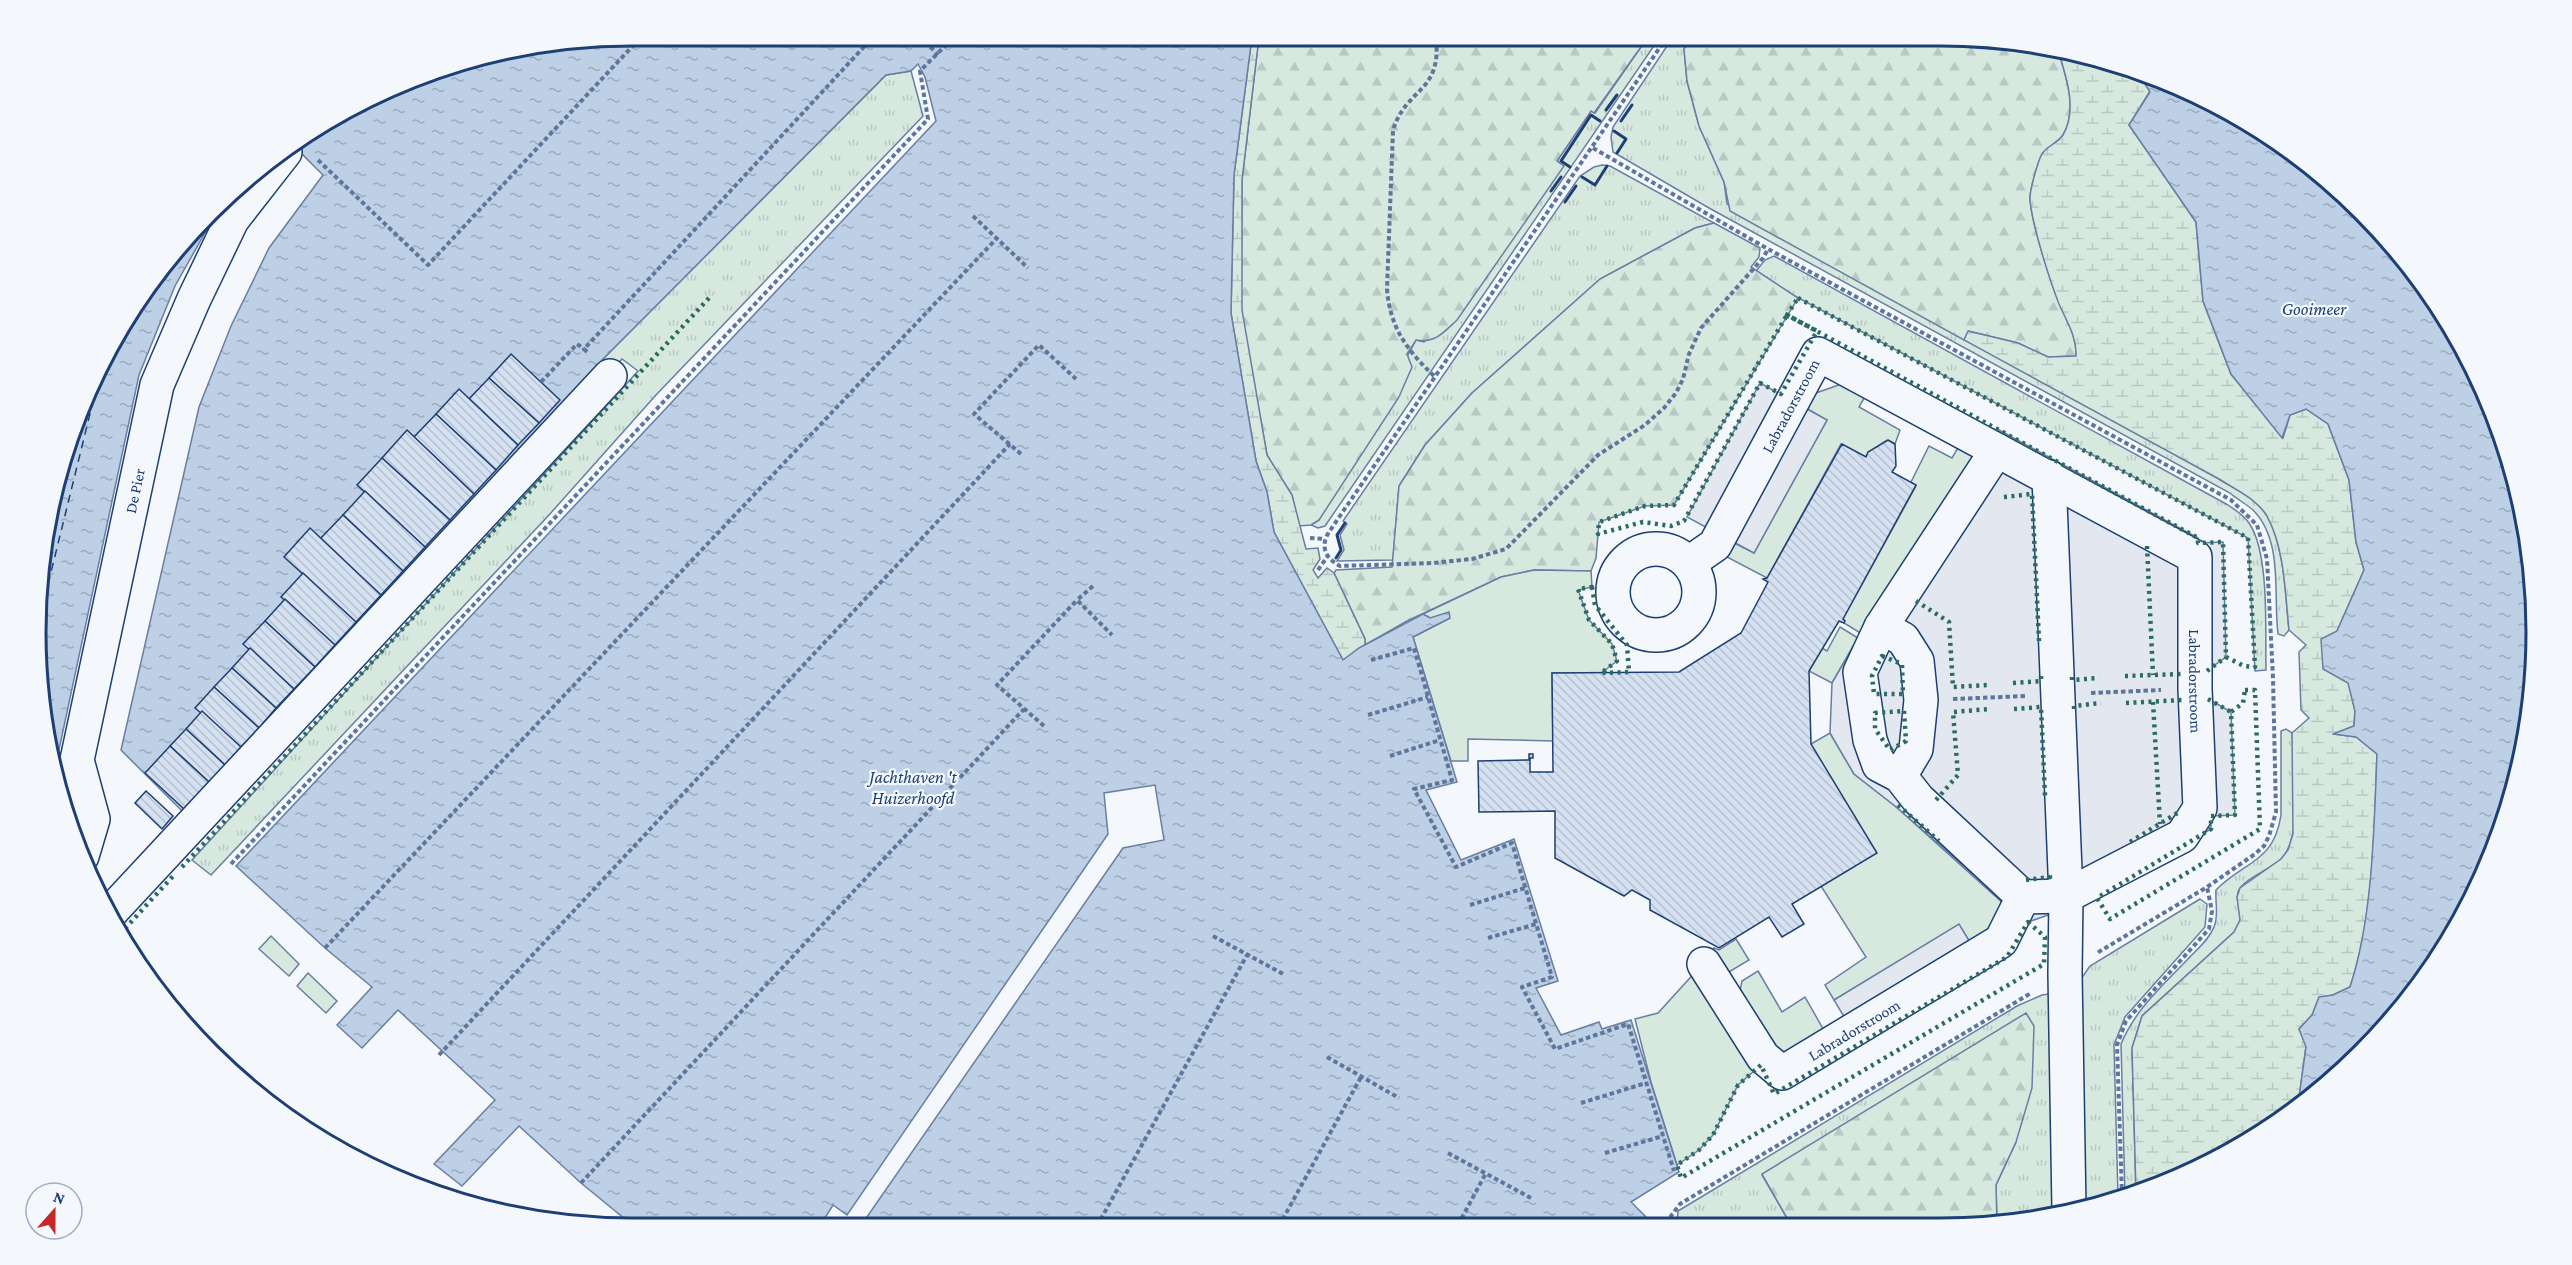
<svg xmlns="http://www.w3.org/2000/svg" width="2572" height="1265" viewBox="0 0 2572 1265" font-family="'Crimson Pro',serif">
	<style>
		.grass { fill: url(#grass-tufts); stroke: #687fa3; stroke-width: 1.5 }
		.forest { fill: url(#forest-firs); stroke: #687fa3; stroke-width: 1.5 }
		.wetland { fill: url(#wetland-marsh); stroke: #687fa3; stroke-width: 1.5 }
		.garden { fill: #d7e8df; stroke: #687fa3; stroke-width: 1.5 }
		.parking { fill: #e3e8f0; stroke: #687fa3; stroke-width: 1.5 }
		.water { fill: url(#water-ripples); stroke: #687fa3; stroke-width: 1.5 }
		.pier { fill: #f4f7fb; stroke: #687fa3; stroke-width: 1.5 }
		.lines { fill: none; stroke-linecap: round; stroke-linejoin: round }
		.ferry { stroke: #1d3f73; stroke-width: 1.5; stroke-dasharray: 8 6; stroke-linecap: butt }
		.building { fill: url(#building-back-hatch); stroke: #1d3f73; stroke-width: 1.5 }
		.minor-casing { stroke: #1d3f73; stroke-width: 36 }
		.path { stroke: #5e769c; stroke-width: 4; stroke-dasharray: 4.5 3; stroke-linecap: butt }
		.minor { stroke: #f4f7fb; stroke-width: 33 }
		.hedge { stroke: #2c6c60; stroke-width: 4.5; stroke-dasharray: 3 4.5; stroke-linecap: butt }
		.wall { stroke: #1d3f73; stroke-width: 3 }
		.labels { text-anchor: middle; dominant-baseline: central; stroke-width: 4.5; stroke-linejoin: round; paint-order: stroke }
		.street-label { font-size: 16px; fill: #1d3f73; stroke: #f4f7fb }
		.water-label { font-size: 18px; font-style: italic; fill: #1d3f73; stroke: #f4f7fb }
		.rim { fill: none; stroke: #1d3f73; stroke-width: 3 }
	</style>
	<defs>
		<pattern id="grass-tufts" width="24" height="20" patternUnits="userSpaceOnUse" patternTransform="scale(1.5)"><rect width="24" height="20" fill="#d7e8df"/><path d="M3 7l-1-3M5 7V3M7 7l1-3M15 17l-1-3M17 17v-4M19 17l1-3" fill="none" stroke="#b8c8c3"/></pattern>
		<pattern id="forest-firs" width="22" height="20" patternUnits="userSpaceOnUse" patternTransform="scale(1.5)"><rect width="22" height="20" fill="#d7e8df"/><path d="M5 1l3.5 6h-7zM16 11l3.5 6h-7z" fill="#b8c8c3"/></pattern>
		<pattern id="wetland-marsh" width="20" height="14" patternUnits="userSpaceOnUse" patternTransform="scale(1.5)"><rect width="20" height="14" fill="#d7e8df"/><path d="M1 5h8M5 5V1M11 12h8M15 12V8" fill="none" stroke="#b8c8c3"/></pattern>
		<pattern id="water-ripples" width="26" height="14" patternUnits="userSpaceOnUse" patternTransform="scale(1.5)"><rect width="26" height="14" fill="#bed0e5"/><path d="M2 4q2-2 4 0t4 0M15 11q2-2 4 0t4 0" fill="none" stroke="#9aaabe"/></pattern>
		<pattern id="building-back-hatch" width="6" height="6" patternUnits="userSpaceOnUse" patternTransform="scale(1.5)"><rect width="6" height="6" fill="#d5e0f0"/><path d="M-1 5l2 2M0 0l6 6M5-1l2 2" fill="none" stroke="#b6c1d1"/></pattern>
	</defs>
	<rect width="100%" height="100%" fill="#f4f7fb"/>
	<g class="grass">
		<path d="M1648 37H1660L1325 526 1318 528 1311 525 1319 520 1416 340 1424 342 1563 166 1557 161 1591 111 1595 113Z"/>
		<path d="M1673 37H1692L1684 49 1687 81 1699 126 1724 182 1727 204 2219 479C2235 489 2257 499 2267 516 2285 549 2285 593 2289 630L2284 636 2278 634C2273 596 2284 541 2253 510 2246 504 2237 499 2230 493L1709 208 1613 152 1611 137 1613 127Z"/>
		<path d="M911 71 923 116 656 395 549 515 211 875 192 860 638 371 622 359 613 369 602 360 886 75Z"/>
		<path d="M1602 165 1610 166 1714 223 1695 228 1600 279 1472 393 1425 445 1399 486 1393 560 1337 561 1344 550 1340 535 1347 524 1343 521 1580 176 1594 167Z"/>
		<path d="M1774 256 2228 505C2235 510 2244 515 2249 523 2270 553 2265 633 2266 670L2255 671 2248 538 1793 295 1756 271 1765 260Z"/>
		<path d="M2286 729 2292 733C2293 763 2304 837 2281 859 2271 869 2248 877 2240 888 2233 898 2242 909 2240 920 2239 923 2236 928 2234 932L2142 1016 2132 1048 2136 1192 2125 1195 2121 1044C2135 1010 2162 986 2187 960 2196 950 2209 940 2214 927 2219 916 2215 902 2216 890 2244 861 2274 863 2281 815V731Z"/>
		<path d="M2200 899 2207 904 2205 927 2125 1017 2114 1045 2118 1197 2081 1207V979L2090 966Z"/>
		<path d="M2049 994 2056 1214 2017 1224H1997L1996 1185 2016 1142 1786 1160 1762 1175 1791 1225H1677L1678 1211 1683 1208 2017 1006 2042 995Z"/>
	</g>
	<g class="forest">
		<path d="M1259 37H1648L1594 113 1591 111 1557 161 1564 166 1457 320C1444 332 1435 344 1416 340L1407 354 1412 367 1399 397 1319 520 1311 525 1299 526 1292 495 1267 455 1241 310 1242 180Z"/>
		<path d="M1692 37H1978L2058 50C2066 76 2078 110 2063 135 2058 143 2047 146 2042 154 2038 161 2030 190 2030 198 2031 222 2050 281 2060 305 2067 322 2077 337 2076 356L2048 357 2018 343 1969 331 1964 340 1730 211 1724 182 1699 126 1687 81 1684 49Z"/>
		<path d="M1714 223 1760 248 1759 257 1751 267 1798 298 1674 505 1645 506 1599 522 1596 558 1591 571 1534 570 1501 577 1407 621 1365 645V639L1334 573 1336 570 1392 567 1399 486 1425 445 1472 393 1600 279 1695 228Z"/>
		<path d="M2026 1013 2034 1026 2032 1088 2016 1142 1996 1185 1997 1224 1791 1225 1762 1174Z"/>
	</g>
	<g class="wetland">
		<path d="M1252 37H1259L1242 180V310L1267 455 1292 495 1306 549 1318 548 1320 559 1313 570 1318 578 1327 568 1334 573 1365 639V645L1343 660 1274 532 1267 492 1256 461 1231 313 1234 175Z"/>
		<path d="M2058 50 2094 56 2138 73 2150 91 2129 125 2196 222 2203 301 2231 374 2283 438 2290 415 2306 409 2328 424 2349 480 2356 542 2364 570 2337 631 2355 711 2354 726 2334 734 2356 737 2377 754C2374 830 2374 915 2350 987L2333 995 2319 998 2312 1015 2299 1029 2306 1046 2298 1105 2271 1128 2167 1184 2136 1192 2132 1048 2142 1016 2234 932 2240 920 2237 897 2240 888 2281 859 2288 850 2293 834 2292 733 2309 718 2301 710 2299 652 2306 645 2289 630C2285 593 2285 549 2267 516 2257 499 2235 489 2219 479L1964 340 1968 331 2018 343 2048 357 2076 356C2077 337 2067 322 2059 304 2050 281 2031 222 2030 198 2030 189 2038 161 2042 154 2047 146 2058 143 2063 135 2078 110 2066 76 2058 50Z"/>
	</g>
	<g class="garden">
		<path d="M1853 380 1870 388 1859 407 1900 430 1895 444 1887 440 1869 452 1866 457 1841 444 1767 578 1725 556 1732 542 1754 553 1827 420 1804 407 1813 394Z"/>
		<path d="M1962 441 1974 448V464L1862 634 1844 623 1843 619 1916 486 1911 482 1929 446 1952 458Z"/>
		<path d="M1534 570 1591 571 1592 587 1578 590 1589 620 1612 644 1617 661 1601 673H1552L1553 741 1468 739V761H1451L1413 637 1450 618H1430L1423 614 1501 577Z"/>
		<path d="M1840 627 1858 638 1832 683 1809 671 1822 648 1827 651Z"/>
		<path d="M1830 733 1854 774 1895 806 2005 905 1987 935 1971 944 1959 925 1834 1000 1825 985 1866 957 1821 886 1811 744Z"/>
		<path d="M271 936 299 964 289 976 259 949Z"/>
		<path d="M1736 939 1749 960 1724 975 1709 954 1714 948 1719 950Z"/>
		<path d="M1699 968 1761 1065 1738 1085 1713 1135 1699 1150 1677 1165 1651 1082 1635 1019 1658 1013Z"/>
		<path d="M1758 971 1782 1012 1805 997 1826 1034 1793 1054 1768 1049 1738 1000 1742 981Z"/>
		<path d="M308 973 337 1001 326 1013 297 986Z"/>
	</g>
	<g class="parking">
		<path d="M1760 383 1827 420 1754 553 1687 517Z"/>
		<path d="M1999 430 2198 538V543L2223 542 2226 657 2205 672V697L2231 712 2235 815 2211 816V829L2097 898 2028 922 1895 806 1854 774 1830 733 1832 683 1858 638Z"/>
		<path d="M1959 924 1971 944 1846 1020 1834 1000Z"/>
	</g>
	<g class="water">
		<path d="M632 36 1252 37 1234 175 1231 313 1256 461 1267 492 1274 532 1343 660 1359 648 1423 614 1430 618 1449 612 1450 618 1413 637 1457 782 1426 790 1461 860 1514 839 1558 981 1536 988 1561 1035 1599 1022 1602 1029 1631 1020 1679 1172 1631 1202 1648 1219 1646 1225 636 1228 581 1183 519 1126 462 1186 434 1164 495 1100 398 1010 362 1048 337 1025 372 987 325 948 236 866 936 121 925 77 918 64 911 71 886 75 602 360 565 407 185 814 121 750 199 407 231 326 269 248 323 175 292 144 335 116 440 68 516 47Z"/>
		<path d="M2138 73 2203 97 2302 159 2388 239 2456 334 2504 440 2531 554 2535 671 2516 787 2475 896 2388 1026 2298 1105 2306 1047 2299 1029 2312 1015 2319 997 2333 995 2350 987C2373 918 2374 827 2377 754L2356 737 2333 734 2354 726 2355 711 2348 683 2323 669 2321 639 2337 631 2364 570 2356 542 2349 480 2328 424 2306 409 2290 415 2282 438 2231 374 2203 301 2196 222 2129 125 2150 92Z"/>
		<path d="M220 206 175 286 139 375 54 773 41 710 37 594 48 516 81 405 136 301 184 239Z"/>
	</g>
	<path class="pier" d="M1155 785 1164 840 1123 848 860 1227H819L833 1205 847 1215 1108 834 1104 793Z"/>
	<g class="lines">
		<path class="ferry" d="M38 625 102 365"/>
	</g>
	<g class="building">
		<path d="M511 354 560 400 539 423 489 378Z"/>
		<path d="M489 378 539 423 518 445 469 399Z"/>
		<path d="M459 389 518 445 496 470 436 414Z"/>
		<path d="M436 414 496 470 474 494 414 437Z"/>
		<path d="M407 430 474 494 450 520 382 458Z"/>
		<path d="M1888 440 1895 444 1896 466 1892 472 1916 485 1843 619 1845 621 1844 623 1839 621 1809 671 1811 744 1877 853 1792 904 1804 924 1782 937 1769 917 1719 948 1650 910V900L1632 890 1624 896 1555 858V811L1479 812 1478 761 1529 760V754H1533V758H1530V772H1553L1552 673 1679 672 1741 633 1768 582 1763 579 1767 578 1842 444 1866 457 1868 452Z"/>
		<path d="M382 458 450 520 425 547 357 485Z"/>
		<path d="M365 491 425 547 403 571 343 515Z"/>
		<path d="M343 515 403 571 381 595 320 539Z"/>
		<path d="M310 528 381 595 356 622 284 557Z"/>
		<path d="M303 573 356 622 335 645 281 597Z"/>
		<path d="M285 599 335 645 315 667 265 621Z"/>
		<path d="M265 621 315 667 294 689 243 644Z"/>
		<path d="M250 648 294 689 276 708 232 668Z"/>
		<path d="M232 668 276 708 259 728 214 687Z"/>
		<path d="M214 687 259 728 241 747 195 708Z"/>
		<path d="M202 711 241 747 225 765 186 729Z"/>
		<path d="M186 729 225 765 209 782 170 746Z"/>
		<path d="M170 746 209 782 184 809 145 773Z"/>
		<path d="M146 791 173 816 162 829 135 803Z"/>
	</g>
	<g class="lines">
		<g class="minor-casing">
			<g id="minor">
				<path d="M2049 477 2066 896 2065 973 2069 1210"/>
				<circle cx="1656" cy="592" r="43"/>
				<path id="s1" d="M1689 563 1715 545 1818 354 2195 557V689L2200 808 2182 836 2066 896 2023 897 1918 799 1900 776 1879 765 1870 740 1860 672 1881 627 1997 450"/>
				<path d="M1881 627 1903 639 1917 661 1921 700 1916 749 1900 776"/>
				<path id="s2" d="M82 856 93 819 77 760 157 385 194 299 232 220 285 152"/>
				<path d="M108 915 610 376"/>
				<path id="s3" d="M1704 964 1763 1057 1782 1073 2001 941 2023 897"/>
			</g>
		</g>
		<g class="path">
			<path d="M920 36 938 55"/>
			<path d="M1667 37 1329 532C1320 546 1325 558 1340 566L1433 563 1472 559 1506 549 1598 455 1645 425 1664 408 1676 393 1683 379 1689 354 1701 328 1763 258 1768 249"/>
			<path d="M1593 148 1768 249 2231 500 2257 525 2267 559 2273 678 2276 812 2269 836 2264 846 2255 854 2207 887 2097 953"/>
			<path d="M318 160 428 265 642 36"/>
			<path d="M973 216 1028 268"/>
			<path d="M587 352 584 349 874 36"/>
			<path d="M1434 376C1407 350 1390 328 1387 289L1393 130C1407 86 1442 94 1436 37"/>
			<path d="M541 382 577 344 584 349"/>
			<path d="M1021 454 974 414 1039 345 1076 379"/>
			<path d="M1310 538 1324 539"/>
			<path d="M1318 570 1327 557"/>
			<path d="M1093 586 1077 600 1112 635"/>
			<path d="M1371 660 1414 648 1452 780 1414 789 1456 867 1512 843 1552 977 1522 987 1555 1049 1628 1024 1674 1171"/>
			<path d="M2091 693 2161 690"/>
			<path d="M1953 699 2026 696"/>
			<path d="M1368 715 1428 697"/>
			<path d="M1044 726 997 685 1077 600"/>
			<path d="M1390 756 1440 740"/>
			<path d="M231 864 928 119 920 71 955 36"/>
			<path d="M1470 905 1525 888"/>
			<path d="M1213 936 1285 975"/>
			<path d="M1488 938 1536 924"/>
			<path d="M325 948 997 238"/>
			<path d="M439 1055 1010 444"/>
			<path d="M1327 1057 1399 1098"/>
			<path d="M1581 1103 1646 1083"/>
			<path d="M1448 1153 1531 1198"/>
			<path d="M1605 1153 1663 1136"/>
			<path d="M581 1183 1024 709"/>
			<path d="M2122 1196 2117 1045 2126 1021 2209 929 2212 911 2207 887"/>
			<path d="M1458 1225 1486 1173"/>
			<path d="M1673 1225 1671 1216 1680 1204 2031 993"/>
			<path d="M1097 1226 1247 955"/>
			<path d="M1279 1226 1361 1077"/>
		</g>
		<use href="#minor" class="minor"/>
		<g class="hedge">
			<path d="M1798 298 2248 538 2255 667 2244 666 2226 657 2223 542 2198 543V538L1787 315Z"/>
			<path d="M1787 315 1817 331 1781 394 1760 383 1684 521 1671 526 1643 522 1598 534 1599 522 1645 506 1674 505Z"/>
			<path d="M2004 497 2032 494 2039 641"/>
			<path d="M2147 546 2153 675"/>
			<path d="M1592 587 1595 605 1627 645 1629 672 1601 673 1617 661 1612 644 1589 620 1578 589Z"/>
			<path d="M1916 601 1949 622 1953 687 1987 685"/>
			<path d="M1882 656 1902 664 1903 694H1874L1872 676Z"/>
			<path d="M2207 671 2226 657"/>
			<path d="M2125 676 2181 674"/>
			<path d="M2072 677V680L2099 678"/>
			<path d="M2013 683 2041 681V676"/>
			<path d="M2245 690H2255L2260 829 2110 919 2097 898 2211 829V816L2235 815 2231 712 2243 703Z"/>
			<path d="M2208 699 2231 712"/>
			<path d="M2153 702 2160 824"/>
			<path d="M2126 703 2182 700"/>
			<path d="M2014 709 2041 707 2045 796"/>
			<path d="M2074 709V706L2101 703"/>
			<path d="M1904 711 1906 741 1890 750 1875 729V713Z"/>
			<path d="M1936 800 1958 775 1953 712 1989 709"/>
			<path d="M1898 805 1939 841"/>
			<path d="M2130 842 2179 812"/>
			<path d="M182 867 710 297"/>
			<path d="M2026 880 2050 877 2049 874"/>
			<path d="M2028 922 2045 937 2044 964 1681 1178 1677 1165 1699 1150 1713 1135 1738 1085 1761 1065 1774 1094 2007 957Z"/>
			<path d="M120 934 174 875"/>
		</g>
		<g class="wall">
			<path d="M1606 110 1617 95"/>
			<path d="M1621 121 1632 105"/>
			<path d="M1614 131 1626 139 1617 153"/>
			<path d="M1570 167 1561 161 1591 115 1600 121"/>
			<path d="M1582 177 1595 185 1607 166"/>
			<path d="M1551 191 1561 177"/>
			<path d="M1565 202 1576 186"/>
			<path d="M1336 558 1341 550 1337 535 1345 523"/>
		</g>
	</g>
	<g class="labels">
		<g class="street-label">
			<text stroke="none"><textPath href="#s1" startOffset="190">Labradorstroom</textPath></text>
			<text stroke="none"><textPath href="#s2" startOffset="375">De Pier</textPath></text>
			<text stroke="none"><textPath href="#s1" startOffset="801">Labradorstroom</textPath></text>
			<text stroke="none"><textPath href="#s3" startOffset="219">Labradorstroom</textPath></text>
		</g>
		<g class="water-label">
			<text x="2314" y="309">Gooimeer</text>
			<text x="913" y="777">Jachthaven 't<tspan x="913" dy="21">Huizerhoofd</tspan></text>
		</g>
	</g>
	<path d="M0 0H2572V1265H0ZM632 46H1940A586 586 0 0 1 2526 632V632A586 586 0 0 1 1940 1218H632A586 586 0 0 1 46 632V632A586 586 0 0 1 632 46Z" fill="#f4f7fb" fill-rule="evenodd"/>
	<path class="rim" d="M632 46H1940A586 586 0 0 1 2526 632V632A586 586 0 0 1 1940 1218H632A586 586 0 0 1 46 632V632A586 586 0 0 1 632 46Z"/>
	<g transform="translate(54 1211) rotate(21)"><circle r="28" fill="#f4f7fb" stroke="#9eadc5" stroke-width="1.5"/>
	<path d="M0-4.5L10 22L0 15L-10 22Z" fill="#c62828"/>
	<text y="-9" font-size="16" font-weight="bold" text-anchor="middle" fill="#1d3f73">N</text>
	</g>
</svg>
